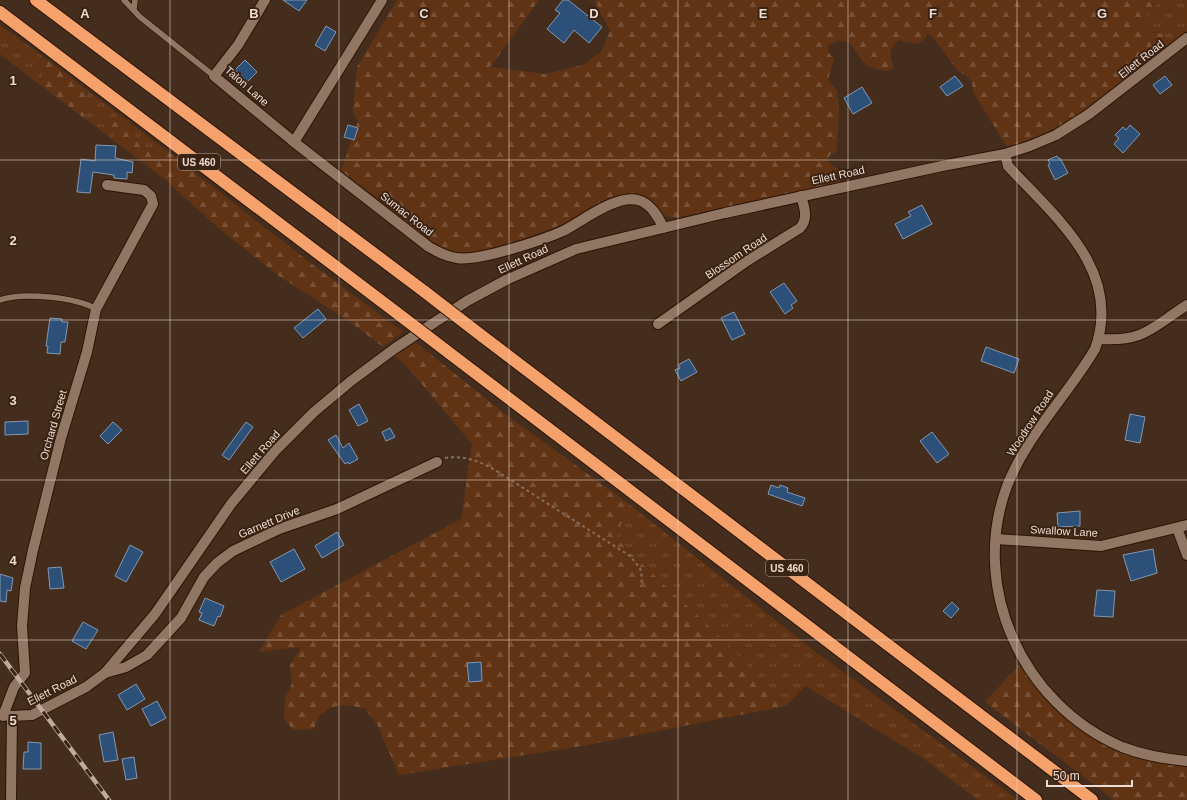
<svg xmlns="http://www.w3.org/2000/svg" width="1187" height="800" viewBox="0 0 1187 800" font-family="Helvetica,sans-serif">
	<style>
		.grass { fill: url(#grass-tufts) }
		.forest { fill: url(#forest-firs) }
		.building { fill: #2d5079; stroke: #8398b1 }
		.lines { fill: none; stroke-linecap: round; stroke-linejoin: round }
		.service-casing { stroke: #2b1405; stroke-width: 7 }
		.minor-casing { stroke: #2b1405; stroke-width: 12 }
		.tertiary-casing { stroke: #2b1405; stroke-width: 12 }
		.motorway-casing { stroke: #2b1405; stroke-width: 14 }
		.path { stroke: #826d60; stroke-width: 2; stroke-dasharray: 3 3; stroke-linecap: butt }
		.service { stroke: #927664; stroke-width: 5.5 }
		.minor { stroke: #927664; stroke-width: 10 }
		.tertiary { stroke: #927664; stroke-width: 10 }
		.motorway { stroke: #f5a16b; stroke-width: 12 }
		.rail-casing { stroke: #bdab9f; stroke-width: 4.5 }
		.rail { stroke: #3a2313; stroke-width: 3; stroke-dasharray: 9; stroke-linecap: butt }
		.motorway-bridge-casing { stroke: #2b1405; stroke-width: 14; stroke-linecap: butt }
		.motorway-bridge { stroke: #f5a16b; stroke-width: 12 }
		.grid { fill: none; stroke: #ecdcd2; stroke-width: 1; stroke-opacity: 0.55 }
		.labels { text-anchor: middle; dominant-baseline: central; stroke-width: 4; stroke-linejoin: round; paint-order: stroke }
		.shield { fill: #3a2313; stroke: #b7a499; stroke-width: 1 }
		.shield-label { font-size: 10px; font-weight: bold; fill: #ecdcd2 }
		.street-label { font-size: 11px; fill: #ecdcd2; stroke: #3a2313 }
		.grid-label { font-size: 13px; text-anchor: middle; font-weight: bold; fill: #ecdcd2; stroke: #3a2313; stroke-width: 4; stroke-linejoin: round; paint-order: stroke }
	</style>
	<defs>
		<pattern id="grass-tufts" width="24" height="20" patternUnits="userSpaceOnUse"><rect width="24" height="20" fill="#603314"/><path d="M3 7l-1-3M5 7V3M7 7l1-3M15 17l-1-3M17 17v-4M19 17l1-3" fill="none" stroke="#775035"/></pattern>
		<pattern id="forest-firs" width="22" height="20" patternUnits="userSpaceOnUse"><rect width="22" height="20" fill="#603314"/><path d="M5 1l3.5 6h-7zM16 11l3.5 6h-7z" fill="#775035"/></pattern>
	</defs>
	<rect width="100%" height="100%" fill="#452d1d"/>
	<g class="grass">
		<path d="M1161 0H1187V31L1165 49 1157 32H1150L1146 27V16Z"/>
		<path d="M0 25 40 54 43 87 0 54Z"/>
		<path d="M87 90 171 154C138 153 140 150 129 120L115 132 113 140 84 118Z"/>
		<path d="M629 504 817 653 1018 800H978L923 758 805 686 786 706 616 538Z"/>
	</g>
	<g class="forest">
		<path d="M397 0H539L490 67 544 74 583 65 601 52 610 31 594 0H1161L1146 16V27L1150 32 1163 34 1166 42 1165 49C1116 87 1068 131 1007 147L973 92 972 82 967 76 957 70 933 37 928 33 924 40 916 44 899 40 891 49V59L894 68 889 71C883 70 872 69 867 65 853 54 852 30 828 46L829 53 834 59 828 80 837 90 839 111 837 147 836 152 831 154 827 160C833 169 840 165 842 178L839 182 675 218C669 217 664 215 659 211 652 205 648 195 638 194 623 191 591 210 577 217 556 229 479 257 456 253 431 250 401 218 382 202 369 191 355 181 341 171L358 121 353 112 357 67Z"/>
		<path d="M40 54 87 90 84 118 43 87Z"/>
		<path d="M115 117 129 120C140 150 138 153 171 154L304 258 403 332 383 347 350 322 279 276 216 226 168 182 113 140 115 133 108 131 106 125Z"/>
		<path d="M415 342 504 413 629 504 616 538C648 571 683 601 716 633 740 657 762 682 786 706L582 746 399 775 377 724 365 709C352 705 333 702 322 714 318 717 316 724 314 729L293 730 284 718 285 699 292 683 290 665 301 647 259 652 281 615 461 519 472 444 404 363 394 356Z"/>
		<path d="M1019 665C1059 722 1115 762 1187 766V800H1114L985 702Z"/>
	</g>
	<g class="building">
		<path d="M283 0H307L299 11Z"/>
		<path d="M563 0H568L602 27 589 43 574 30 564 43 547 29 560 13 555 10Z"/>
		<path d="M326 26 336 32 325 51 315 45Z"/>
		<path d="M245 60 257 72 247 82 235 70Z"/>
		<path d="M955 76 963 86 947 96 940 87Z"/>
		<path d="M1165 76 1172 85 1160 94 1153 85Z"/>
		<path d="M862 87 872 103 853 114 844 98Z"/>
		<path d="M348 125 358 128 354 140 344 137Z"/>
		<path d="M1130 125 1140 134 1123 153 1114 144 1119 138 1115 135 1123 127 1126 130Z"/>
		<path d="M96 145 116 146 115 158 133 162 132 173 127 172V179L114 178V175L93 172 90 193 77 192 81 159 95 161Z"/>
		<path d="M1057 156 1059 159 1060 158 1068 173 1055 180 1048 165 1050 164 1048 160Z"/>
		<path d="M922 205 932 224 903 239 895 224 911 216 908 212Z"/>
		<path d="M784 283 797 301 791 305 793 308 785 314 770 292Z"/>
		<path d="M318 309 326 319 303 338 294 328Z"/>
		<path d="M734 312 745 334 732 340 721 318Z"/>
		<path d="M50 318 62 319V322H68L65 342H61L60 354 47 353 48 346H46Z"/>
		<path d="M986 347 1019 359 1014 373 981 361Z"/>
		<path d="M689 359 697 372 681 381 675 370 680 368 678 365Z"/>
		<path d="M359 404 368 421 358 426 349 410Z"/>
		<path d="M1130 414 1145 417 1140 443 1125 440Z"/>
		<path d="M28 421V434L5 435V422Z"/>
		<path d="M113 422 122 430 108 444 100 436Z"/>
		<path d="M246 422 253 427 229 460 222 455Z"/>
		<path d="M390 428 395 437 386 441 382 432Z"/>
		<path d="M932 432 949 454 937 463 920 441Z"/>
		<path d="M336 435 343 448 349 443 358 459 349 464 348 462 345 464 328 440Z"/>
		<path d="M771 485 779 488 780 485 788 488 787 492 805 498 802 506 768 494Z"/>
		<path d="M1080 511V526L1058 527 1057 513Z"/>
		<path d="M337 532 344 545 322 558 315 546Z"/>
		<path d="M130 545 143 552 126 582 115 576Z"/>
		<path d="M294 549 305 569 281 582 270 562Z"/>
		<path d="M1153 549 1157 573 1131 581 1123 555Z"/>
		<path d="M61 567 64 588 50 589 48 568Z"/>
		<path d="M0 574 13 578 11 591 7 590 6 602 0 601Z"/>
		<path d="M1097 590 1115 591 1113 617 1094 616Z"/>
		<path d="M205 598 224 606 220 617 218 616 214 626 199 620 202 613 199 612Z"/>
		<path d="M952 602 959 609 951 618 943 611Z"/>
		<path d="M83 622 98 630 86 649 72 641Z"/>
		<path d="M481 662 482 681 469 682 467 663Z"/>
		<path d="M136 684 145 699 127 710 118 695Z"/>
		<path d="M157 701 166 718 151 726 142 709Z"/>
		<path d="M113 732 118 760 104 762 99 735Z"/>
		<path d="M28 742 41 743V769H23L24 752H28Z"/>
		<path d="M134 757 137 778 126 780 122 759Z"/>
	</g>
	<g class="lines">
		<g class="service-casing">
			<g id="service">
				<path d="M124 0 140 17 214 76"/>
				<path d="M134 9 135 0"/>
				<path d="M0 300C22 292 76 297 96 309"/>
			</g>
		</g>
		<g class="minor-casing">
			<g id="minor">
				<path d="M265 0 238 45 214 76 294 142 429 247C438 252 447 257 457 258 477 262 543 240 563 231 581 222 616 194 638 200 650 203 659 217 663 228"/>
				<path d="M294 142 382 0"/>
				<path d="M1005 154 1008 166C1056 218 1123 271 1095 349 1067 396 1027 435 1007 486 969 588 1023 705 1122 747 1143 755 1165 759 1187 761"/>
				<path d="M658 324 747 261 800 228C809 218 804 207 801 196"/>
				<path d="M1098 339C1145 342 1151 328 1187 305"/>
				<path d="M1177 528 1187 555"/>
				<path d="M996 539 1101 546 1187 525"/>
				<path d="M105 673 126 667 147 655 181 618 204 577 217 563 233 551 279 529 337 509 437 462"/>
				<path d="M3 716 14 687 25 673 22 626 25 588 33 550 61 438 87 352 96 309 153 204 151 196 144 190 107 185"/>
				<path d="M11 800 12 716"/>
			</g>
		</g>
		<g class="tertiary-casing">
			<path id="tertiary" d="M0 715 12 716 32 715 86 687 105 673 155 614 231 504 275 451 314 412 351 381 394 349 467 301 506 280 576 249 725 213 942 166 1005 154 1030 146 1056 135 1089 114 1187 38"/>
		</g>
		<g class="motorway-casing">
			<g id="motorway">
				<path d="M36 0 425 292"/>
				<path d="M0 12 397 313"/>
				<path d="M482 336 1092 800"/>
				<path d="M448 352 1036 800"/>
			</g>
		</g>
		<path class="path" d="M445 458C464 455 479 461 495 470L630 556 640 568 642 578 641 587"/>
		<use href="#service" class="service"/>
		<use href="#minor" class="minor"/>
		<use href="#tertiary" class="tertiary"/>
		<use href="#motorway" class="motorway"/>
		<g class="rail-casing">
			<path id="rail" d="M0 654 109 800"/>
		</g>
		<use href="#rail" class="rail"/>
		<g class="motorway-bridge-casing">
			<g id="motorway-bridge">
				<path d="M425 292 482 336"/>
				<path d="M397 313 448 352"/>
			</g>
		</g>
		<use href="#motorway-bridge" class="motorway-bridge"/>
	</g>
	<path class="grid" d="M170 0V800M339 0V800M509 0V800M678 0V800M848 0V800M1017 0V800M0 160H1187M0 320H1187M0 480H1187M0 640H1187"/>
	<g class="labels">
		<g class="shield">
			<rect x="178" y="154" width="42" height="16" rx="3"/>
			<rect x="766" y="560" width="42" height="16" rx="3"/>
		</g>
		<g class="shield-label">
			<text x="199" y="162">US 460</text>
			<text x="787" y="568">US 460</text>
		</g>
		<g class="street-label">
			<text transform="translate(1141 59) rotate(-38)">Ellett Road</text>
			<text transform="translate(247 86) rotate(41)">Talon Lane</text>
			<text transform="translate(838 175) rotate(-12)">Ellett Road</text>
			<text transform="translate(407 214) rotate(38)">Sumac Road</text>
			<text transform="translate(736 256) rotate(-34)">Blossom Road</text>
			<text transform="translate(523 259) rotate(-25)">Ellett Road</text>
			<text transform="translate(1030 423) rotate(-57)">Woodrow Road</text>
			<text transform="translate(53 425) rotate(-74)">Orchard Street</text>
			<text transform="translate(260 452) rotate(-49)">Ellett Road</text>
			<text transform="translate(269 522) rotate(-23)">Garnett Drive</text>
			<text transform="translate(1064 531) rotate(3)">Swallow Lane</text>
			<text transform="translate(52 690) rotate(-27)">Ellett Road</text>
		</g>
	</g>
	<g class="grid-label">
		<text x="85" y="18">A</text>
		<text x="254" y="18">B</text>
		<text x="424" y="18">C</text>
		<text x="594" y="18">D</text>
		<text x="763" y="18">E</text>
		<text x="933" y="18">F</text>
		<text x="1102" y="18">G</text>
		<text x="13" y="85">1</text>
		<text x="13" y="245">2</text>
		<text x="13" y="405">3</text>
		<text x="13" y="565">4</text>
		<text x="13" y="725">5</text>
	</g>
	<path d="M1047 780v6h85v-6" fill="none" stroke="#ecdcd2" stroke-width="2"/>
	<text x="1053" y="780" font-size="12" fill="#ecdcd2" stroke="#3a2313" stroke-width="3" paint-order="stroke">50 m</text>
</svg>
